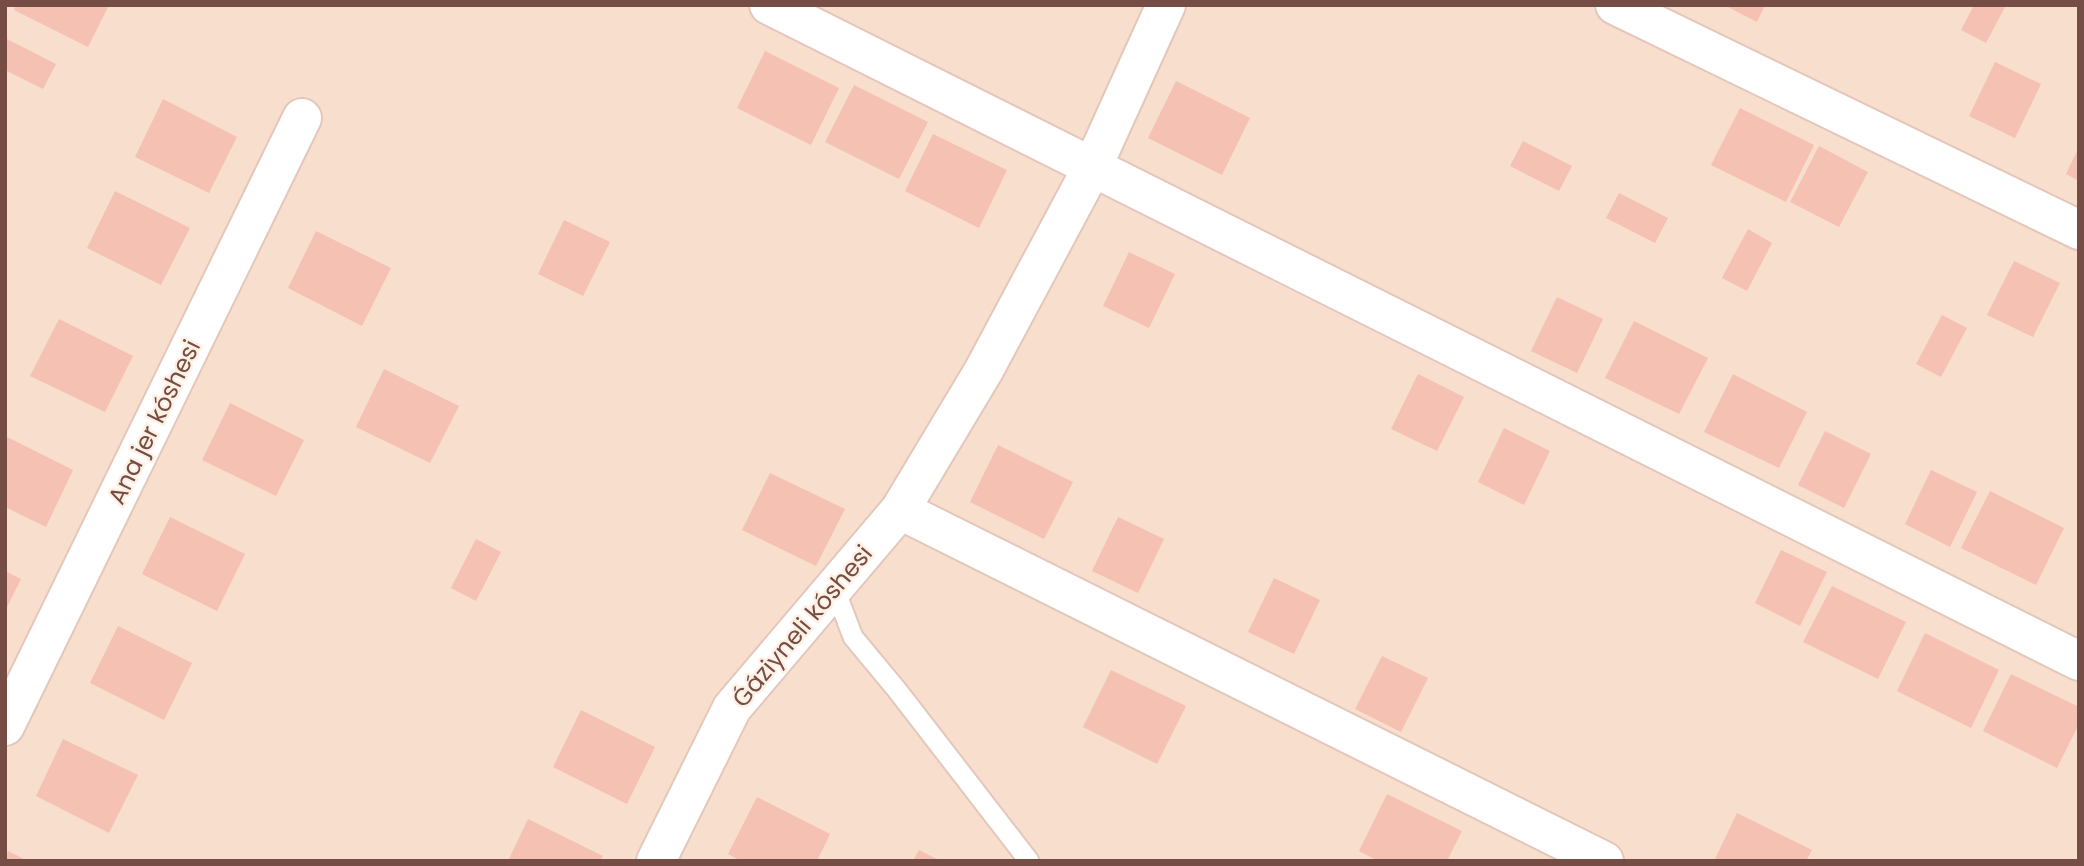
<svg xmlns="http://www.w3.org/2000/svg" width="2084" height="866" viewBox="0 0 2084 866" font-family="Poppins,sans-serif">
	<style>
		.residential { fill: #f8decd }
		.building { fill: #f5c1b2 }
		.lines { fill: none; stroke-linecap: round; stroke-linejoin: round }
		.lane-casing { stroke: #e4c7bb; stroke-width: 23 }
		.street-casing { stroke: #e4c7bb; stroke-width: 42 }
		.lane { stroke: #fff; stroke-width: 19 }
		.street { stroke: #fff; stroke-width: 38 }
		.labels { text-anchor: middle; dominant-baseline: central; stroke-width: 5; stroke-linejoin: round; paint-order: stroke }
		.street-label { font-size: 24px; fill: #754d44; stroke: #fff0e4 }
	</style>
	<rect width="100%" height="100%" fill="#feebdc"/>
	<rect class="residential" x="5" y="5" width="2074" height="856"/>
	<g class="building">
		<path d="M16 5H109L88 47 14 10Z"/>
		<path d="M1724 5H1765L1757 22Z"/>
		<path d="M1974 5H2006L1986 43 1961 30Z"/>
		<path d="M7 39 56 64 43 89 5 70Z"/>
		<path d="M765 51 839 88 811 145 737 108Z"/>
		<path d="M1995 62 2041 84 2015 138 1969 116Z"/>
		<path d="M1176 81 1250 118 1222 175 1148 138Z"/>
		<path d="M854 85 928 122 899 179 825 142Z"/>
		<path d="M163 99 237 137 209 193 135 157Z"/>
		<path d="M1740 108 1814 145 1786 202 1711 165Z"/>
		<path d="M933 134 1007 170 979 228 905 191Z"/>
		<path d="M1523 141 1572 166 1559 191 1510 166Z"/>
		<path d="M1819 146 1868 172 1839 227 1790 202Z"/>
		<path d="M2079 147V181L2066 174Z"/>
		<path d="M115 191 190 228 161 285 87 248Z"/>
		<path d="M1619 193 1668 218 1655 243 1606 218Z"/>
		<path d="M564 220 610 242 583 296 538 274Z"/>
		<path d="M1748 229 1772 243 1747 291 1722 278Z"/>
		<path d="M316 231 391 268 362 326 288 288Z"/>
		<path d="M1129 252 1175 274 1149 328 1103 306Z"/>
		<path d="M2014 261 2060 283 2033 337 1987 315Z"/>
		<path d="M1557 297 1603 319 1577 373 1531 351Z"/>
		<path d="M1942 315 1967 328 1941 377 1916 364Z"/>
		<path d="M59 319 133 356 105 412 30 376Z"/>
		<path d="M1634 321 1708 358 1679 414 1605 378Z"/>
		<path d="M384 369 459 406 430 463 356 427Z"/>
		<path d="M1418 374 1464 397 1437 451 1391 429Z"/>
		<path d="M1733 374 1807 412 1779 468 1704 432Z"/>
		<path d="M230 403 304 440 276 496 202 460Z"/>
		<path d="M1504 428 1550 451 1524 505 1478 482Z"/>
		<path d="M1825 431 1871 454 1844 508 1798 485Z"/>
		<path d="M5 436 73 470 46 527 5 507Z"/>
		<path d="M998 445 1073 482 1044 539 970 502Z"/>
		<path d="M1931 470 1977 492 1950 547 1905 524Z"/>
		<path d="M770 473 845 509 816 566 742 530Z"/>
		<path d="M1990 491 2064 528 2036 585 1961 548Z"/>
		<path d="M170 517 245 554 217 611 142 574Z"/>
		<path d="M1118 517 1164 539 1138 593 1092 571Z"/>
		<path d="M476 539 501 552 476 601 451 588Z"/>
		<path d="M1781 550 1827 572 1800 626 1755 603Z"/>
		<path d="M5 571 21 579 5 611Z"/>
		<path d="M1274 578 1320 600 1294 654 1248 632Z"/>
		<path d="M1832 586 1906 622 1878 679 1803 642Z"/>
		<path d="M118 626 192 663 164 720 90 683Z"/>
		<path d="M1925 633 1999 670 1971 728 1897 691Z"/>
		<path d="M1382 656 1428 678 1401 732 1355 709Z"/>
		<path d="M1111 670 1186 706 1157 764 1083 727Z"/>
		<path d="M2011 674 2079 707V724L2057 768 1983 731Z"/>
		<path d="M581 710 655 747 627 804 553 767Z"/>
		<path d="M63 739 138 775 109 833 36 796Z"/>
		<path d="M1387 794 1462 831 1447 861H1378L1359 851Z"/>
		<path d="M757 797 830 834 817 861H741L728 854Z"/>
		<path d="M1737 813 1812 850 1806 861H1714Z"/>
		<path d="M528 819 603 856 600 861H508Z"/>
		<path d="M919 850 941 861H913Z"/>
		<path d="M8 851 28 861H5Z"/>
	</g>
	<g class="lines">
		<g class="lane-casing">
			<path id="lane" d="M834 587 853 637 897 690 1029 861"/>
		</g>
		<g class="street-casing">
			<g id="street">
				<path d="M769 5 2079 661"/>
				<path d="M1615 5 2079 230"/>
				<path d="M900 510 1604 861"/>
				<path d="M5 726 302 118"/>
				<path d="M656 861 732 708 900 510 984 370 1092 168 1166 5"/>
			</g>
		</g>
		<use href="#lane" class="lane"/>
		<use href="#street" class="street"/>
	</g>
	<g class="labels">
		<g class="street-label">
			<text transform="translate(154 422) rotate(-64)">Ana jer kóshesi</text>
			<text transform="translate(802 626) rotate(-50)">Ǵáziyneli kóshesi</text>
		</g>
	</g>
	<rect width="2084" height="866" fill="none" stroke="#754d44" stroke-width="14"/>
</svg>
